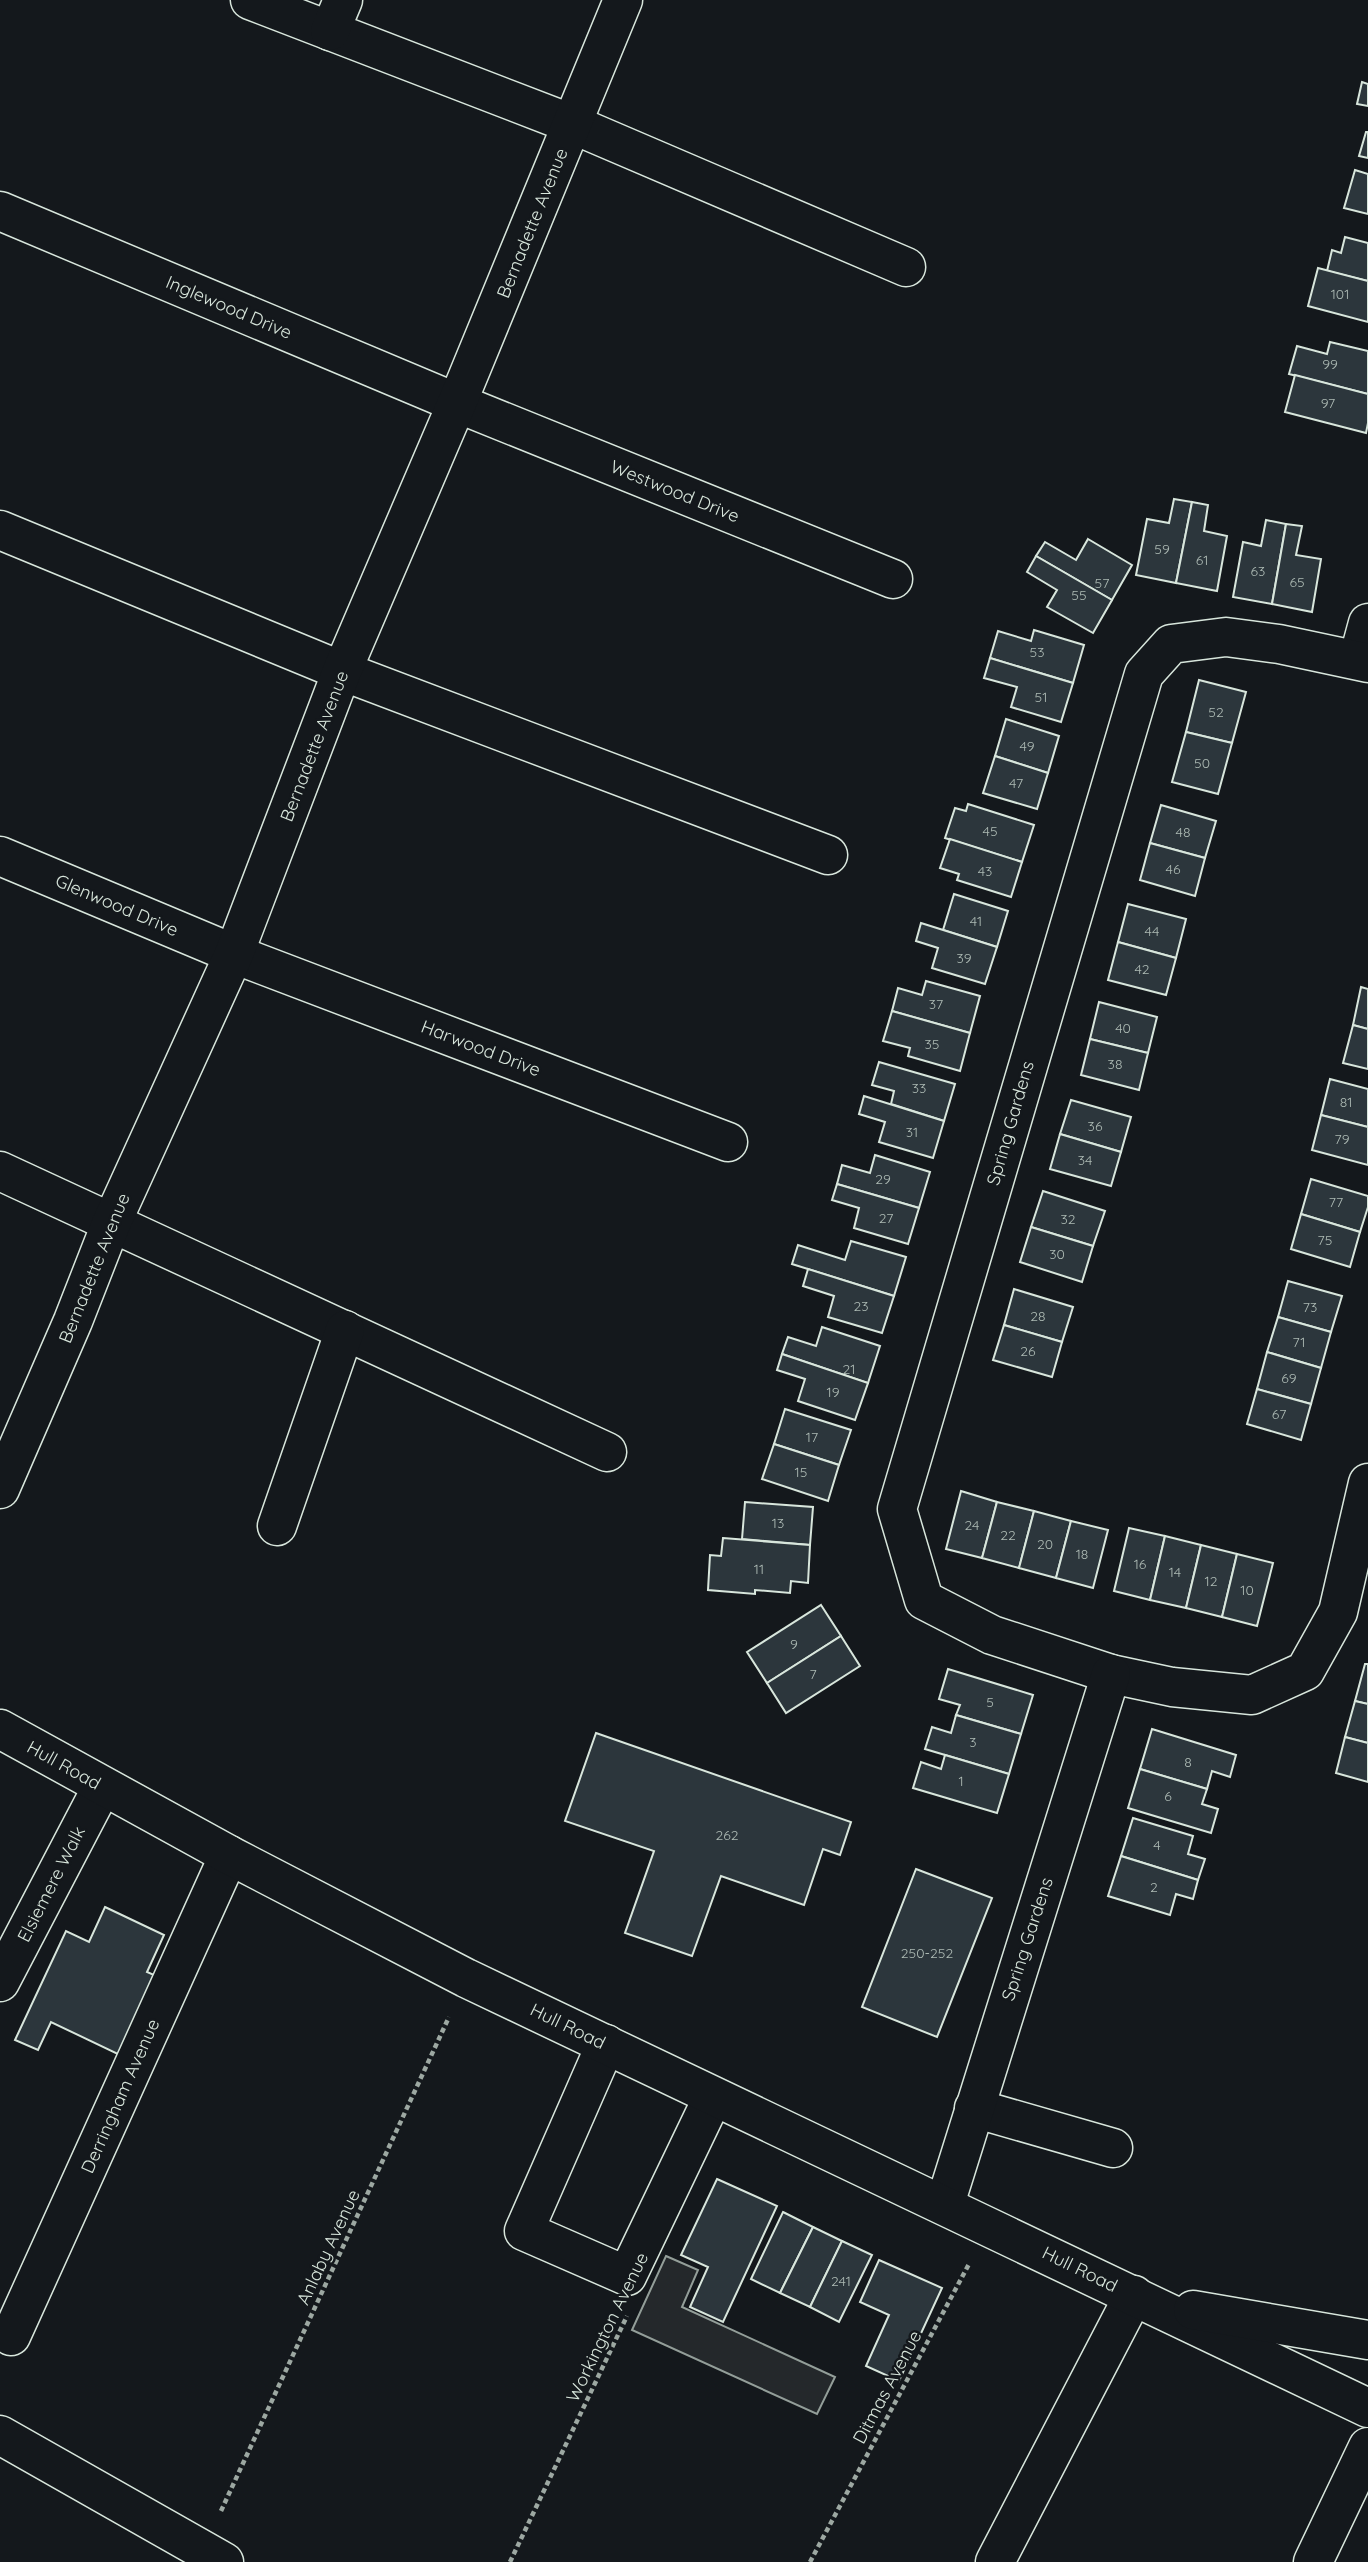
<svg xmlns="http://www.w3.org/2000/svg" width="1368" height="2562" viewBox="0 0 1368 2562" font-family="Quicksand,sans-serif">
	<style>
		.parking { fill: #24282b; stroke: #939e99; stroke-width: 2 }
		.building { fill: #2c363c; stroke: #d8e6dc; stroke-width: 2 }
		.lines { fill: none; stroke-linecap: round; stroke-linejoin: round }
		.minor-casing { stroke: #d8e6dc; stroke-width: 41 }
		.major-casing { stroke: #d8e6dc; stroke-width: 41 }
		.path { stroke: #9da8a2; stroke-width: 4.5; stroke-dasharray: 5 3.5; stroke-linecap: butt }
		.minor { stroke: #14181c; stroke-width: 38 }
		.major { stroke: #14181c; stroke-width: 38 }
		.labels { text-anchor: middle; dominant-baseline: central; stroke-width: 5; stroke-linejoin: round; paint-order: stroke }
		.number-label { font-size: 14px; fill: #adbab4 }
		.street-label { font-size: 18px; fill: #d8e6dc; stroke: #14181c }
	</style>
	<rect width="100%" height="100%" fill="#14181c"/>
	<path class="parking" d="M666 2256 698 2270 682 2307 835 2377 817 2414 632 2330Z"/>
	<g class="building">
		<path d="M1362 82 1368 84V106L1357 104Z"/>
		<path d="M1366 132H1368V158L1359 156Z"/>
		<path d="M1355 170 1368 174V214L1344 208Z"/>
		<path d="M1345 237 1368 243V281L1327 271 1332 250 1341 253Z"/>
		<path d="M1318 268 1368 281V322L1308 306Z"/>
		<path d="M1330 342 1368 351V394L1289 374 1297 346 1327 354Z"/>
		<path d="M1295 375 1368 394V423L1366 433 1285 412Z"/>
		<path d="M1174 499 1192 502 1176 583 1136 575 1147 519 1169 523Z"/>
		<path d="M1192 502 1208 505 1204 531 1227 536 1217 591 1176 583Z"/>
		<path d="M1266 520 1286 524 1272 604 1233 597 1243 542 1261 546Z"/>
		<path d="M1286 524 1302 526 1296 555 1321 559 1312 612 1272 604Z"/>
		<path d="M1088 539 1132 565 1112 600 1036 556 1045 542 1076 560Z"/>
		<path d="M1036 556 1112 600 1093 633 1047 607 1057 590 1027 572Z"/>
		<path d="M1034 630 1084 645 1073 683 990 658 998 631 1031 641Z"/>
		<path d="M990 658 1073 683 1061 722 1011 707 1017 687 984 678Z"/>
		<path d="M1199 680 1246 692 1232 743 1186 732Z"/>
		<path d="M1006 719 1059 736 1048 773 995 756Z"/>
		<path d="M1186 732 1232 743 1218 794 1172 782Z"/>
		<path d="M995 756 1048 773 1037 809 983 793Z"/>
		<path d="M968 804 1034 825 1022 862 945 838 955 808 966 811Z"/>
		<path d="M1161 805 1216 821 1205 858 1150 843Z"/>
		<path d="M950 839 1022 862 1011 897 957 880 959 874 940 868Z"/>
		<path d="M1150 843 1205 858 1195 896 1140 880Z"/>
		<path d="M954 894 1008 911 997 947 943 930Z"/>
		<path d="M1128 904 1186 919 1176 958 1118 942Z"/>
		<path d="M921 923 997 947 985 984 932 968 938 948 916 941Z"/>
		<path d="M1118 942 1176 958 1166 995 1108 980Z"/>
		<path d="M926 981 980 996 970 1033 892 1011 898 988 922 995Z"/>
		<path d="M1361 987 1368 989V1029L1353 1025Z"/>
		<path d="M1099 1002 1157 1017 1148 1053 1090 1039Z"/>
		<path d="M892 1011 970 1033 960 1071 908 1056 910 1048 883 1041Z"/>
		<path d="M1353 1025 1368 1029V1069L1343 1063Z"/>
		<path d="M1090 1039 1148 1053 1139 1090 1081 1075Z"/>
		<path d="M879 1062 955 1084 944 1121 891 1104 894 1091 872 1085Z"/>
		<path d="M1330 1079 1368 1089V1127L1321 1115Z"/>
		<path d="M864 1096 944 1121 933 1158 879 1142 885 1122 859 1114Z"/>
		<path d="M1071 1100 1131 1117 1121 1152 1060 1134Z"/>
		<path d="M1321 1115 1368 1127V1165L1312 1150Z"/>
		<path d="M1060 1134 1121 1152 1111 1186 1050 1169Z"/>
		<path d="M875 1155 930 1172 919 1208 837 1184 842 1165 870 1173Z"/>
		<path d="M1311 1179 1368 1196V1207L1360 1232 1301 1214Z"/>
		<path d="M837 1184 919 1208 908 1244 854 1228 859 1208 832 1200Z"/>
		<path d="M1043 1191 1105 1211 1093 1246 1031 1227Z"/>
		<path d="M1301 1214 1360 1232 1350 1267 1291 1249Z"/>
		<path d="M1031 1227 1093 1246 1082 1282 1020 1262Z"/>
		<path d="M851 1241 906 1257 894 1296 792 1264 798 1245 845 1260Z"/>
		<path d="M808 1269 894 1296 882 1333 828 1317 834 1296 803 1286Z"/>
		<path d="M1288 1281 1342 1296 1331 1332 1278 1317Z"/>
		<path d="M1014 1289 1073 1307 1062 1342 1004 1325Z"/>
		<path d="M1278 1317 1331 1332 1321 1368 1267 1352Z"/>
		<path d="M1004 1325 1062 1342 1052 1377 993 1360Z"/>
		<path d="M822 1327 880 1346 868 1383 782 1354 788 1337 816 1346Z"/>
		<path d="M1267 1352 1321 1368 1311 1404 1257 1389Z"/>
		<path d="M782 1354 868 1383 855 1420 798 1401 805 1379 777 1370Z"/>
		<path d="M1257 1389 1311 1404 1301 1440 1247 1424Z"/>
		<path d="M785 1409 851 1430 839 1465 774 1444Z"/>
		<path d="M774 1444 839 1465 828 1501 762 1479Z"/>
		<path d="M961 1491 997 1502 982 1558 946 1549Z"/>
		<path d="M745 1502 813 1507 810 1545 742 1539Z"/>
		<path d="M997 1502 1034 1511 1019 1568 982 1558Z"/>
		<path d="M1034 1511 1071 1521 1056 1578 1019 1568Z"/>
		<path d="M1071 1521 1108 1530 1093 1588 1056 1578Z"/>
		<path d="M1129 1528 1165 1536 1150 1600 1114 1591Z"/>
		<path d="M1165 1536 1201 1545 1186 1608 1150 1600Z"/>
		<path d="M723 1538 810 1545 808 1583 791 1581 790 1593 755 1590V1594L708 1590 710 1555 721 1556Z"/>
		<path d="M1201 1545 1237 1554 1222 1617 1186 1608Z"/>
		<path d="M1237 1554 1273 1563 1257 1626 1222 1617Z"/>
		<path d="M821 1605 841 1636 767 1683 747 1652Z"/>
		<path d="M841 1636 860 1666 786 1713 767 1683Z"/>
		<path d="M1365 1664H1368V1704L1355 1701Z"/>
		<path d="M948 1669 1033 1695 1021 1734 956 1715 960 1705 939 1699Z"/>
		<path d="M1355 1701 1368 1704V1743L1345 1737Z"/>
		<path d="M956 1715 1021 1734 1009 1774 925 1749 932 1727 951 1733Z"/>
		<path d="M1152 1729 1236 1755 1230 1777 1212 1771 1207 1789 1140 1769Z"/>
		<path d="M596 1733 851 1822 840 1855 823 1849 804 1905 721 1876 692 1956 625 1933 654 1851 565 1821Z"/>
		<path d="M1345 1737 1368 1743V1782L1336 1773Z"/>
		<path d="M945 1755 1009 1774 997 1813 913 1788 921 1762 941 1769Z"/>
		<path d="M1140 1769 1207 1789 1202 1804 1218 1809 1211 1833 1128 1808Z"/>
		<path d="M1133 1818 1193 1836 1188 1854 1205 1859 1198 1880 1121 1856Z"/>
		<path d="M1121 1856 1198 1880 1193 1899 1176 1894 1170 1915 1108 1896Z"/>
		<path d="M916 1869 992 1898 937 2037 862 2007Z"/>
		<path d="M105 1907 164 1935 147 1972 161 1978 124 2057 51 2022 38 2050 15 2040 66 1931 89 1942Z"/>
		<path d="M717 2179 777 2206 723 2322 690 2307 708 2267 681 2255Z"/>
		<path d="M783 2212 813 2227 780 2293 751 2279Z"/>
		<path d="M813 2227 842 2241 810 2307 780 2293Z"/>
		<path d="M842 2241 872 2255 839 2322 810 2307Z"/>
		<path d="M879 2260 942 2288 899 2381 866 2366 889 2315 860 2302Z"/>
	</g>
	<g class="lines">
		<g class="minor-casing">
			<g id="minor">
				<path d="M250 0 572 124 906 267"/>
				<path d="M330 31 343 0"/>
				<path d="M0 211 457 403 893 579"/>
				<path d="M0 530 342 671 828 855"/>
				<path d="M1358 660 1368 623"/>
				<path d="M1368 663 1279 644 1226 637 1171 644 1144 674 897 1509 924 1600 992 1635 1111 1674 1172 1687 1252 1695 1305 1671 1338 1612 1368 1483"/>
				<path d="M0 856 234 954 728 1142"/>
				<path d="M0 1171 607 1452"/>
				<path d="M0 1489 73 1321 111 1224 234 954 342 671 457 403 623 0"/>
				<path d="M277 1526 345 1330"/>
				<path d="M0 1982 102 1787"/>
				<path d="M606 2044 524 2231 627 2276 713 2097"/>
				<path d="M974 2108 1113 2148"/>
				<path d="M945 2204 1111 1674"/>
				<path d="M11 2336 229 1855"/>
				<path d="M0 2435 224 2562"/>
				<path d="M995 2562 1134 2295"/>
				<path d="M1313 2562 1368 2447"/>
			</g>
		</g>
		<g class="major-casing">
			<g id="major">
				<path d="M0 1729 229 1855 466 1978 1368 2408"/>
				<path d="M1193 2310 1368 2340"/>
			</g>
		</g>
		<g class="path">
			<path d="M221 2511 449 2017"/>
			<path d="M510 2562 627 2316"/>
			<path d="M810 2562 969 2264"/>
		</g>
		<use href="#minor" class="minor"/>
		<use href="#major" class="major"/>
	</g>
	<g class="labels">
		<g class="number-label">
			<text x="1340" y="294">101</text>
			<text x="1330" y="364">99</text>
			<text x="1328" y="403">97</text>
			<text x="1162" y="549">59</text>
			<text x="1202" y="560">61</text>
			<text x="1258" y="571">63</text>
			<text x="1297" y="582">65</text>
			<text x="1102" y="583">57</text>
			<text x="1079" y="595">55</text>
			<text x="1037" y="652">53</text>
			<text x="1041" y="697">51</text>
			<text x="1216" y="712">52</text>
			<text x="1027" y="746">49</text>
			<text x="1202" y="763">50</text>
			<text x="1016" y="783">47</text>
			<text x="990" y="831">45</text>
			<text x="1183" y="832">48</text>
			<text x="1173" y="869">46</text>
			<text x="985" y="871">43</text>
			<text x="976" y="921">41</text>
			<text x="1152" y="931">44</text>
			<text x="964" y="958">39</text>
			<text x="1142" y="969">42</text>
			<text x="936" y="1004">37</text>
			<text x="1123" y="1028">40</text>
			<text x="932" y="1044">35</text>
			<text x="1115" y="1064">38</text>
			<text x="919" y="1088">33</text>
			<text x="1346" y="1102">81</text>
			<text x="1095" y="1126">36</text>
			<text x="912" y="1132">31</text>
			<text x="1342" y="1139">79</text>
			<text x="1085" y="1160">34</text>
			<text x="883" y="1179">29</text>
			<text x="1336" y="1202">77</text>
			<text x="886" y="1218">27</text>
			<text x="1068" y="1219">32</text>
			<text x="1325" y="1240">75</text>
			<text x="1057" y="1254">30</text>
			<text x="861" y="1306">23</text>
			<text x="1310" y="1307">73</text>
			<text x="1038" y="1316">28</text>
			<text x="1299" y="1342">71</text>
			<text x="1028" y="1351">26</text>
			<text x="849" y="1369">21</text>
			<text x="1289" y="1378">69</text>
			<text x="833" y="1392">19</text>
			<text x="1279" y="1414">67</text>
			<text x="812" y="1437">17</text>
			<text x="801" y="1472">15</text>
			<text x="778" y="1523">13</text>
			<text x="972" y="1525">24</text>
			<text x="1008" y="1535">22</text>
			<text x="1045" y="1544">20</text>
			<text x="1082" y="1554">18</text>
			<text x="1140" y="1564">16</text>
			<text x="759" y="1569">11</text>
			<text x="1175" y="1572">14</text>
			<text x="1211" y="1581">12</text>
			<text x="1247" y="1590">10</text>
			<text x="794" y="1644">9</text>
			<text x="813" y="1674">7</text>
			<text x="990" y="1702">5</text>
			<text x="973" y="1742">3</text>
			<text x="1188" y="1762">8</text>
			<text x="961" y="1781">1</text>
			<text x="1168" y="1796">6</text>
			<text x="727" y="1835">262</text>
			<text x="1157" y="1845">4</text>
			<text x="1154" y="1887">2</text>
			<text x="927" y="1953">250-252</text>
			<text x="841" y="2281">241</text>
		</g>
		<g class="street-label">
			<text transform="translate(532 223) rotate(-68)">Bernadette Avenue</text>
			<text transform="translate(229 307) rotate(23)">Inglewood Drive</text>
			<text transform="translate(675 491) rotate(22)">Westwood Drive</text>
			<text transform="translate(314 746) rotate(-69)">Bernadette Avenue</text>
			<text transform="translate(117 905) rotate(23)">Glenwood Drive</text>
			<text transform="translate(481 1048) rotate(21)">Harwood Drive</text>
			<text transform="translate(1010 1123) rotate(-74)">Spring Gardens</text>
			<text transform="translate(94 1268) rotate(-68)">Bernadette Avenue</text>
			<text transform="translate(64 1765) rotate(29)">Hull Road</text>
			<text transform="translate(51 1884) rotate(-63)">Elsiemere Walk</text>
			<text transform="translate(1027 1939) rotate(-72)">Spring Gardens</text>
			<text transform="translate(568 2026) rotate(26)">Hull Road</text>
			<text transform="translate(120 2096) rotate(-66)">Derringham Avenue</text>
			<text transform="translate(328 2247) rotate(-65)">Anlaby Avenue</text>
			<text transform="translate(1080 2269) rotate(26)">Hull Road</text>
			<text transform="translate(607 2327) rotate(-64)">Workington Avenue</text>
			<text transform="translate(887 2387) rotate(-62)">Ditmas Avenue</text>
		</g>
	</g>
</svg>
